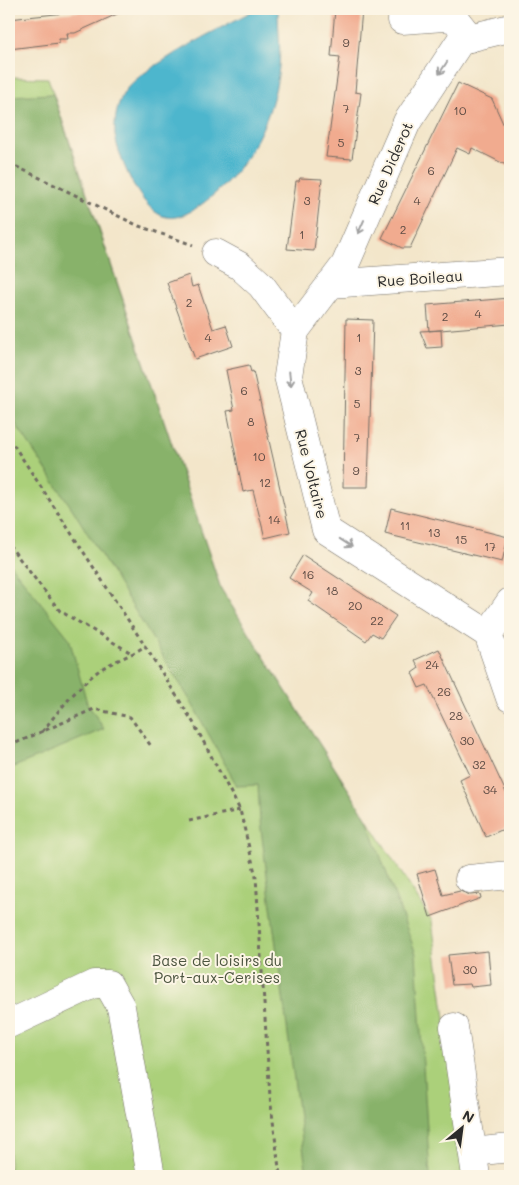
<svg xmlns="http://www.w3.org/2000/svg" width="519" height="1185" viewBox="0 0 519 1185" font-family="Mali,sans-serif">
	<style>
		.green { fill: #abd07a; stroke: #6b7e52 }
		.forest { fill: #88b26a; stroke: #5a6e4a }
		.water { fill: #4eb6cd; stroke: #3c707c }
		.building { fill: #f1ab8f }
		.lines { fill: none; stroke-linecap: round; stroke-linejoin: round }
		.minor-casing { stroke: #716c63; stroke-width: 29 }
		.path { stroke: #716c63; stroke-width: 3; stroke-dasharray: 4 4; stroke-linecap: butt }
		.minor { stroke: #fff; stroke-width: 28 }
		.oneway { stroke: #a0a0a0 }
		.labels { text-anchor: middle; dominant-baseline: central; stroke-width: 4; stroke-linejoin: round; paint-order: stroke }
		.number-label { font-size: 12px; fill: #5c4b44 }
		.street-label { font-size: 15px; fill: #2b2b2b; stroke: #fcf5e5 }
		.park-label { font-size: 15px; fill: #4b543f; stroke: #fcf5e5 }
	</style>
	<rect width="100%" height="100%" fill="#fcf5e5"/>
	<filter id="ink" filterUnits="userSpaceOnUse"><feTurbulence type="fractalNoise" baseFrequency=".02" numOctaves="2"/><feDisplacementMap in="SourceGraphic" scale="10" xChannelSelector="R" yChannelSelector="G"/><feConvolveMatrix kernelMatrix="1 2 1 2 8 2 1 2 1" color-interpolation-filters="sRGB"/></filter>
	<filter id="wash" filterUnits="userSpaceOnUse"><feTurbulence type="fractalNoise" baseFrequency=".0096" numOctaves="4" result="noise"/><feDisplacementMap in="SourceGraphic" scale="20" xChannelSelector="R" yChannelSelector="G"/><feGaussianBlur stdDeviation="1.12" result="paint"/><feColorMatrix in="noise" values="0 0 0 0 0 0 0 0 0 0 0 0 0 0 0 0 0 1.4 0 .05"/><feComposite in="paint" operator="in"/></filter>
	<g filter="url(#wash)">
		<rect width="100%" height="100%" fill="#f3e6ca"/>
		<path class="green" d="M9 77 48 78 221 589 432 921 466 1176H9Z"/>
		<g class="forest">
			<path d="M53 94 221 589 367 819 416 954 430 1176H307L274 930 260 821 258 785 237 786 190 700 75 513 9 414V96Z"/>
			<path d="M9 563 69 638 87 703 104 729 9 769Z"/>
		</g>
		<path class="water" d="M256 9H277L278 10C278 29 281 48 279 67 274 116 249 166 211 197 200 206 182 220 167 217 142 214 118 157 115 135 114 120 117 103 125 91 135 78 150 69 163 61 193 41 225 26 256 9Z"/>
		<g id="blocks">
			<g class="building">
				<path d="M102 9 126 10 75 33H67L68 39H59V43L9 49V19Z"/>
				<path d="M335 9H362L355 92 361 93 352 159 326 157 340 57 331 56Z"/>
				<path d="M458 83 492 99 510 139V167L472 148 470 154 457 148 410 248H402L382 238Z"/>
				<path d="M300 178 322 179 314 251 287 249 296 181H299Z"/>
				<path d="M189 275 192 287 198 285 213 329 226 325 233 346 195 359 167 283Z"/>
				<path d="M510 298V324L429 331 427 305Z"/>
				<path d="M346 319 373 320 368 487H343Z"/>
				<path d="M441 330 442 347 427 348 420 331Z"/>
				<path d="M249 365 251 372 253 371 290 532 265 538 253 490 243 492 227 411 234 410 226 370Z"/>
				<path d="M391 508 508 537 502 562 385 534Z"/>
				<path d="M303 555 396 616 381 638 372 633 366 641 308 601 313 593 289 578Z"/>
				<path d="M439 649 510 801V826L486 837 460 780 470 775 427 685 419 688 412 673 419 668 415 660Z"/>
				<path d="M435 869 443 895 460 891 470 895 480 894 481 898 430 917 417 874Z"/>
				<path d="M488 951 491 985 471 987 470 984 452 985 448 955Z"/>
			</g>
		</g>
	</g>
	<g filter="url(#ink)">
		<use href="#blocks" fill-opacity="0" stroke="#716c63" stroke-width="1"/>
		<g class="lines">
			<g class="minor-casing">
				<g id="minor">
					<path d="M402 20 444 17 455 19 470 38"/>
					<path d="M216 253 240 266 261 285 295 331 288 376 326 530 488 634 510 698"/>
					<path d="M330 284 510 271"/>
					<path d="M295 331 345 265 407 122 461 40 510 28"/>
					<path d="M488 634 510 602"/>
					<path d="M469 879 510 875"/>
					<path d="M9 1024 94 984H108L121 1007 151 1176"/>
					<path d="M454 1027 476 1176"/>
					<path d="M473 1152 510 1148"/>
				</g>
			</g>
			<g class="path">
				<path d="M9 163 139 226 193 245"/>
				<path d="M9 438 145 646"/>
				<path d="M9 545 60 611 133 654"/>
				<path d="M42 732C59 710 76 689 97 672 110 662 131 656 145 646L193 722 240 810 256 877 270 1097 280 1176"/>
				<path d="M9 746 94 709 130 717 151 746"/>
				<path d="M189 821 240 810"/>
			</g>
			<use href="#minor" class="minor"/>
		</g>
		<defs><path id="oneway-shaft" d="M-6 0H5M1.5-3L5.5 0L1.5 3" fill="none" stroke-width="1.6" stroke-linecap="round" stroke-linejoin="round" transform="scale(1.25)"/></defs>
		<g class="oneway">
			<use href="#oneway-shaft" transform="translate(443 68) rotate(123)"/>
			<use href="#oneway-shaft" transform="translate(361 227) rotate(114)"/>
			<use href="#oneway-shaft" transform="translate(290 379) rotate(84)"/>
			<use href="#oneway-shaft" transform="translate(346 543) rotate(33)"/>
		</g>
	</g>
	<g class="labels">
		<g class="number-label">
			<text x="346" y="42">9</text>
			<text x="346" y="108">7</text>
			<text x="460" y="110">10</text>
			<text x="341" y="142">5</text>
			<text x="431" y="170">6</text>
			<text x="307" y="200">3</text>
			<text x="417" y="200">4</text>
			<text x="403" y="229">2</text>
			<text x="302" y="234">1</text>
			<text x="189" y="302">2</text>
			<text x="478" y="313">4</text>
			<text x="445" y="316">2</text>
			<text x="208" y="337">4</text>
			<text x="359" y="337">1</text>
			<text x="358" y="370">3</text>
			<text x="244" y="390">6</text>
			<text x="357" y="403">5</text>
			<text x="251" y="421">8</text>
			<text x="357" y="437">7</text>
			<text x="259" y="456">10</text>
			<text x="356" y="470">9</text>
			<text x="265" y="482">12</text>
			<text x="274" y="519">14</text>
			<text x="405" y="525">11</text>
			<text x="434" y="532">13</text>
			<text x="461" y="539">15</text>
			<text x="490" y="546">17</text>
			<text x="308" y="574">16</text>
			<text x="332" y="590">18</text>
			<text x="355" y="605">20</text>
			<text x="377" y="620">22</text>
			<text x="432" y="664">24</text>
			<text x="444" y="691">26</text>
			<text x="456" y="715">28</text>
			<text x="467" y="740">30</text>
			<text x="479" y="764">32</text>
			<text x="490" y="789">34</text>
			<text x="470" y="969">30</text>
		</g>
		<g class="street-label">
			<text transform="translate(390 163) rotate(-66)">Rue Diderot</text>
			<text transform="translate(420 278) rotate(-4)">Rue Boileau</text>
			<text transform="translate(312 474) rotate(76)">Rue Voltaire</text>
		</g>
		<g class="park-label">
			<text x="217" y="960">Base de loisirs du<tspan x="217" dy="17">Port-aux-Cerises</tspan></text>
		</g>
	</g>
	<rect width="519" height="1185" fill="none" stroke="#fcf5e5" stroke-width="30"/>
	<g transform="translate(462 1128) rotate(29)" stroke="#fcf5e5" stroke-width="4" paint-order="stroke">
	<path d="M0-4L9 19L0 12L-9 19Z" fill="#2b2b2b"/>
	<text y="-8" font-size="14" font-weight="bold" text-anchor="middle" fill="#2b2b2b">N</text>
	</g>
</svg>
